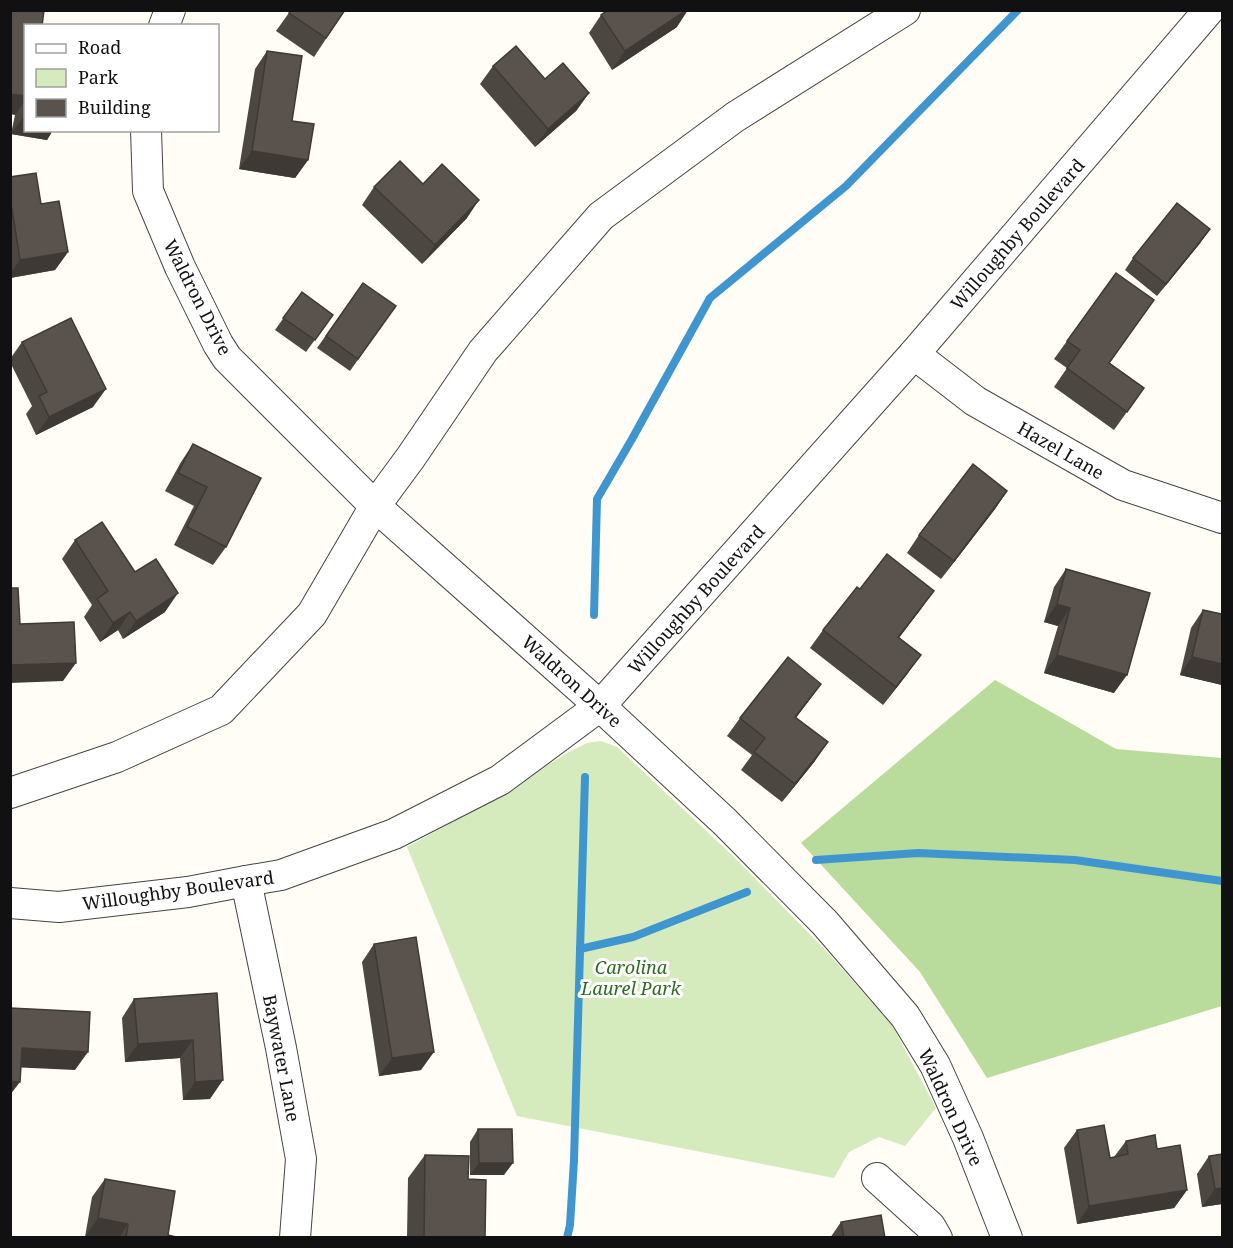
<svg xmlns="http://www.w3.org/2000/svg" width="1233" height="1248" viewBox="0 0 1233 1248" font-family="'Noto Serif',serif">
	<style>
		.green { fill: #d5ebbd }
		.forest { fill: #b9dc9c }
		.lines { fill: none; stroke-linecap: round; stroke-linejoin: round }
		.stream { stroke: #3f96cf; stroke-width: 8 }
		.minor-casing { stroke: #444; stroke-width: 32 }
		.minor { stroke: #fff; stroke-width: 30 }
		.wall { fill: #4d4742 }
		.shaded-wall { fill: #3f3936 }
		.building { fill: #5a524d; stroke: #3f3936; stroke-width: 1.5 }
		.labels { text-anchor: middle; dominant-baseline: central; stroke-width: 6; stroke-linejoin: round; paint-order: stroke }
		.street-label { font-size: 18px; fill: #111; stroke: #fff }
		.park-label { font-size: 18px; font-style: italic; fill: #2f6b1f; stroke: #fff }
	</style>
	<rect width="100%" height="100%" fill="#fffdf5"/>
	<path class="green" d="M601 741 617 747 734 857 829 954 892 1025 936 1108 905 1146 879 1137 849 1152 834 1178 517 1116 407 847 491 801 565 754 587 743Z"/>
	<path class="forest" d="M995 680 1116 749 1222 758V1006L987 1078 920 972 801 843Z"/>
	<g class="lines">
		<g class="stream">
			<path d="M594 615 597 499 632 439 710 298 846 186 1018 10"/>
			<path d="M816 860 918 853 1075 860 1222 881"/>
			<path d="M580 949 633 937 747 892"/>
			<path d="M567 1238 570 1225 574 1160 585 777"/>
		</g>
		<g class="minor-casing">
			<g id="minor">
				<path d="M164 26 170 10"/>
				<path d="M146 130 148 191 180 267 218 344 227 358 375 506 600 706 725 822 825 923 905 1016 935 1065 968 1138 1007 1238"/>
				<path d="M914 354 975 401 1123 485 1222 518"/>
				<path d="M10 793 117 757 221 710 312 614 375 506 411 457 483 351 601 216 735 117 905 10"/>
				<path d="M246 881 281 1048 301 1159 295 1238"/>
				<path d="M10 903 59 907 188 892 246 881 281 875 394 834 500 780 600 706 914 354 1209 10"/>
				<path d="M877 1178 930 1226 937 1238"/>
			</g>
		</g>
		<use href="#minor" class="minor"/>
	</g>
	<g class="wall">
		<path d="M291 10H345L314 57 276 31Z"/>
		<path d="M601 15 677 27 612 70 589 33Z"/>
		<path d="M26 26V130H53L47 140 11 134 15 115Z"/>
		<path d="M267 51 292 121 308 160 295 178 239 169 255 69Z"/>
		<path d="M493 66 545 79 589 93 576 111 535 147 480 84Z"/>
		<path d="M10 177 41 204 68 252 55 270 10 278Z"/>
		<path d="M423 184 467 218 422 264 362 205 374 187Z"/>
		<path d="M1201 242 1157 296 1125 270 1133 258Z"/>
		<path d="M1116 273 1110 363 1144 388 1114 430 1054 387 1067 368 1054 359Z"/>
		<path d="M363 283 396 306 350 371 317 348Z"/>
		<path d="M302 292 333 315 306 352 275 330Z"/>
		<path d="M22 342 93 407 36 435 26 414 32 406 10 362V359Z"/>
		<path d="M193 444 226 547 213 565 174 545 194 506 165 491 181 462Z"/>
		<path d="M1007 491 995 509 941 579 907 553 919 535Z"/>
		<path d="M75 540 135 572 165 612 123 639 118 630 100 642 84 617 92 605 62 559Z"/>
		<path d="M1066 569 1114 693 1044 673 1058 626 1044 622 1054 587Z"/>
		<path d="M860 589 921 609 899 638 908 673 883 705 810 648 823 630Z"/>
		<path d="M1203 610 1222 614V685L1180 675 1191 628Z"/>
		<path d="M821 684 796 718 815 761 782 802 741 770 752 755 727 736 740 718Z"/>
		<path d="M374 944 421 1070 379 1076 362 962Z"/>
		<path d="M217 993 210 1099 183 1100 180 1058 125 1062 122 1018 134 999Z"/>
		<path d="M478 1129 504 1175H470V1142Z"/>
		<path d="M1077 1130 1110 1158 1114 1157 1126 1141 1157 1149 1187 1190 1174 1208 1077 1224 1064 1148Z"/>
		<path d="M425 1155 468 1179 485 1238H407L408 1178Z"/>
		<path d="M1209 1156 1222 1204 1202 1207 1197 1174Z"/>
		<path d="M105 1179 168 1235 180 1238H90L85 1237 92 1197Z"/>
		<path d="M841 1222 885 1238H830Z"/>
	</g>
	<g class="shaded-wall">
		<path d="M687 10H688L677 27 612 70 625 51Z"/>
		<path d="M589 93 576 111 535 147 548 129Z"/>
		<path d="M10 94 26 96V99L15 115 10 114Z"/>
		<path d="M24 116H26V130H53L47 140 11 134Z"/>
		<path d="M252 151 308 160 295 178 239 169Z"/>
		<path d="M479 200 467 218 422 264 435 245Z"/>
		<path d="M1210 229 1201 242 1157 296 1166 284Z"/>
		<path d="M68 252 55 270 10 278V274L20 260Z"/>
		<path d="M106 389 93 407 36 435 49 417Z"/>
		<path d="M1007 491 995 509 941 579 954 561Z"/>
		<path d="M934 591 921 609 885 655 898 637Z"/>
		<path d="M178 593 165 612 123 639 136 621Z"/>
		<path d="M1057 604 1070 608 1058 626 1044 622Z"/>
		<path d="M130 612 118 630 100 642 113 623Z"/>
		<path d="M921 655 908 673 883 705 896 687Z"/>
		<path d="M1057 655 1127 675 1114 693 1044 673Z"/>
		<path d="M1192 657 1222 664V685L1180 675Z"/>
		<path d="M76 663 63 681 10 683V665Z"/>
		<path d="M821 684 808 702 782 735 795 717Z"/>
		<path d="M828 742 815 761 782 802 795 784Z"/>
		<path d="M193 1040 180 1058 125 1062 138 1044Z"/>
		<path d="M22 1048 88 1052 75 1070 10 1067Z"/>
		<path d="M434 1052 421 1070 379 1076 392 1058Z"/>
		<path d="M223 1080 210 1099 183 1100 195 1082Z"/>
		<path d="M10 1081 20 1082 10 1095Z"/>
		<path d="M479 1163H513L504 1175H470Z"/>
		<path d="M1222 1188V1204L1202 1207 1215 1189Z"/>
		<path d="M1187 1190 1174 1208 1077 1224 1089 1206Z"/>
		<path d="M98 1218 128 1224 119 1238 85 1237Z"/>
	</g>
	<g class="building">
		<path d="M10 10H44L42 26H26V96L10 94Z"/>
		<path d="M291 10H345L326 38 289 13Z"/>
		<path d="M608 10H687L625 51 601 15Z"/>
		<path d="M516 46 545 79 563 63 589 93 548 129 493 66Z"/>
		<path d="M267 51 302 56 292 121 314 124 308 160 252 151Z"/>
		<path d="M400 161 423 184 442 164 479 200 435 245 374 187Z"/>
		<path d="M36 173 41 204 59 201 68 252 20 260 12 209H10V177Z"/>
		<path d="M1177 203 1210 229 1166 284 1133 258Z"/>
		<path d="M1116 273 1154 300 1109 363 1144 388 1127 412 1067 368 1080 350 1067 341Z"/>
		<path d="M363 283 396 306 358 359 326 336Z"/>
		<path d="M302 292 333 315 315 340 283 318Z"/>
		<path d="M71 318 106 389 49 417 39 396 47 392 22 342Z"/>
		<path d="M193 444 261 478 226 547 187 527 207 487 178 473Z"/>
		<path d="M973 464 1007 491 954 561 919 535Z"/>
		<path d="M102 522 135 572 156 559 178 593 136 621 130 612 113 623 97 599 108 591 75 540Z"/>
		<path d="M887 554 934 591 898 637 921 655 896 687 823 630 857 587 860 589Z"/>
		<path d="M1066 569 1150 593 1127 675 1057 655 1070 608 1057 604Z"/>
		<path d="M10 588H18L20 624 74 622 76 663 10 665Z"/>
		<path d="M1203 610 1222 614V664L1192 657Z"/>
		<path d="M788 657 821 684 795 717 828 742 795 784 754 752 765 738 740 718Z"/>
		<path d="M416 937 434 1052 392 1058 374 944Z"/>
		<path d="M217 993 223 1080 195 1082 193 1040 138 1044 134 999Z"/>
		<path d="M10 1008 90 1012 88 1052 22 1048 20 1082 10 1081Z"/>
		<path d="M1104 1125 1110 1158 1128 1154 1126 1141 1155 1135 1157 1149 1180 1145 1187 1190 1089 1206 1077 1130Z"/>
		<path d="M478 1129H512L513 1163H479Z"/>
		<path d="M1222 1154V1188L1215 1189 1209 1156Z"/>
		<path d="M425 1155 469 1156 468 1179 486 1180 485 1238H424Z"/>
		<path d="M105 1179 175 1191 168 1235 180 1238H126L128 1224 98 1218Z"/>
		<path d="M881 1215 885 1238H844L841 1222Z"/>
	</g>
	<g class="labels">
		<g class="street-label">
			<text transform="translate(1017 234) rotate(-49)">Willoughby Boulevard</text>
			<text transform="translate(198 297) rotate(63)">Waldron Drive</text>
			<text transform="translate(1061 450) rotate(30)">Hazel Lane</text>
			<text transform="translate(696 599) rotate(-48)">Willoughby Boulevard</text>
			<text transform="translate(572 681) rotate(42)">Waldron Drive</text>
			<text transform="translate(178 890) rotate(-8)">Willoughby Boulevard</text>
			<text transform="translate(282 1058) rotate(79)">Baywater Lane</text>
			<text transform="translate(951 1107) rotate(65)">Waldron Drive</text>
		</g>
		<g class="park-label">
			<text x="631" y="967">Carolina<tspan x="631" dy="21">Laurel Park</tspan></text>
		</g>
	</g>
	<rect width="1233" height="1248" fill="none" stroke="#111111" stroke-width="24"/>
	<rect x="24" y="24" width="195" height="108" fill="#ffffff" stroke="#a0a0a0" stroke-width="1.5"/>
	<rect x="36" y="44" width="30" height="9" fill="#ffffff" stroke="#a0a0a0" stroke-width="1.5"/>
	<text x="78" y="54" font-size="18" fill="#111111">Road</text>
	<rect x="36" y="69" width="30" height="18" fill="#d5ebbd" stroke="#a0a0a0" stroke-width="1.5"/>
	<text x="78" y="84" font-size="18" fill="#111111">Park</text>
	<rect x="36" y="99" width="30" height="18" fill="#5a524d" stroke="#a0a0a0" stroke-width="1.5"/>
	<text x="78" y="114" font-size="18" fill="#111111">Building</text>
</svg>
